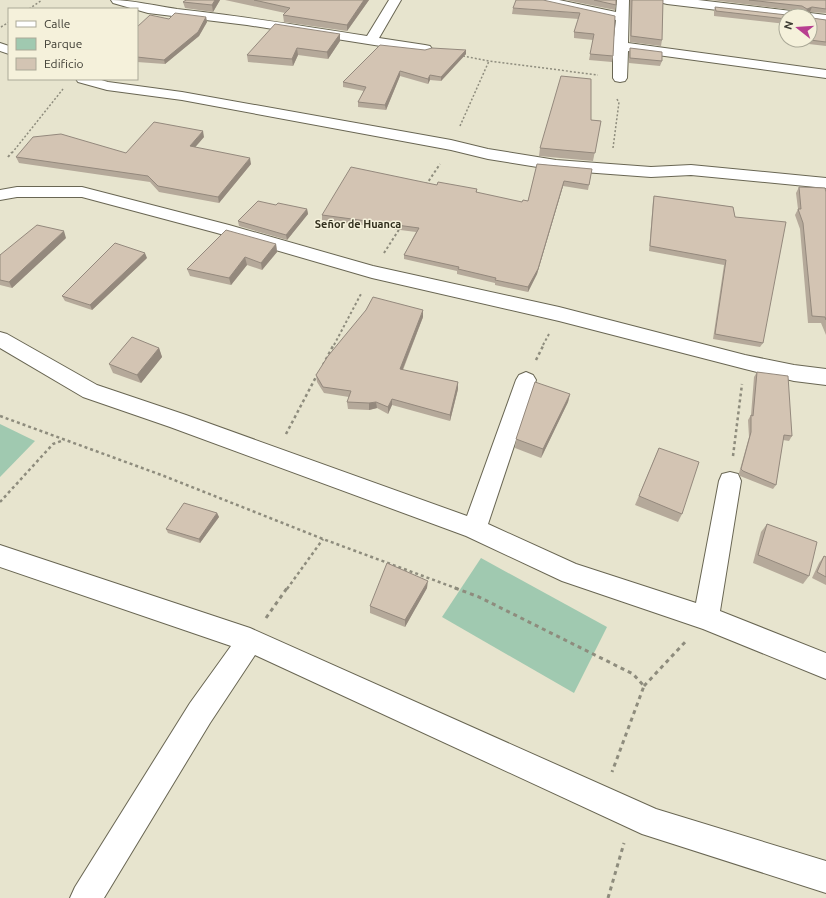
<svg xmlns="http://www.w3.org/2000/svg" width="826" height="898" viewBox="0 0 826 898" font-family="Ubuntu,sans-serif">
	<style>
		.green { fill: #a0c9b0 }
		.lines { fill: none; stroke-linecap: round; stroke-linejoin: round }
		.street-casing { stroke: #696653; stroke-width: 2 }
		.path-far3 { stroke: #8e8c7d; stroke-width: 1.5; stroke-dasharray: 2 2; stroke-linecap: butt }
		.path-far2 { stroke: #8e8c7d; stroke-width: 2; stroke-dasharray: 2.5 2.5; stroke-linecap: butt }
		.path-far1 { stroke: #8e8c7d; stroke-width: 2.5; stroke-dasharray: 3 3; stroke-linecap: butt }
		.path { stroke: #8e8c7d; stroke-width: 3; stroke-dasharray: 4 4; stroke-linecap: butt }
		.street { fill: #fff; fill-rule: evenodd }
		.wall { fill: #b5a99a }
		.shaded-wall { fill: #94897d }
		.building { fill: #d3c4b3; stroke: #94897d }
		.labels { text-anchor: middle; dominant-baseline: central; stroke-width: 3; stroke-linejoin: round; paint-order: stroke }
		.far-neighbourhood-label { font-size: 11px; font-weight: bold; fill: #34311f; stroke: #f5f1db }
	</style>
	<rect width="100%" height="100%" fill="#e7e4ce"/>
	<g class="green">
		<path d="M0 424 35 441 0 477Z"/>
		<path d="M481 558 607 627 574 693 442 617Z"/>
	</g>
	<g class="lines">
		<g class="street-casing">
			<g id="street">
				<path d="M111 0C133 0 155 6 177 9 241 16 304 26 367 36L389 0H401L379 38 425 45 430 46 432 49 430 52 425 53 247 25 148 13 113 3Z"/>
				<path d="M535 0H559L616 12 617 0H629L628 43 826 70V78L628 51 627 78 625 81 620 82 615 81 613 78V46L616 20 541 4 537 3Z"/>
				<path d="M661 0H698L800 12 805 15 810 13 826 15V23L810 21V16H786V18L667 4 663 3Z"/>
				<path d="M0 43 9 46V54L0 51Z"/>
				<path d="M76 79H98L108 82 182 92 451 140 488 149 556 160 651 167 691 165 826 178V188L691 175 651 177 556 170 488 159 451 150 182 100 107 90 78 82Z"/>
				<path d="M17 187H82L229 225 373 266 559 307 745 355 794 365 826 369V385L794 381 745 369 559 321 372 278 217 233 82 197H17L0 200V190Z"/>
				<path d="M0 332 7 334 97 385 186 415 467 516 516 380 519 375 526 372 533 375 536 380 488 524 576 564 696 603 719 481 722 474 730 472 738 474 741 481 720 611 826 653V679L703 629 562 581 466 536 170 427 83 397 0 348Z"/>
				<path d="M0 545 250 628 656 809 826 861V893L642 834 255 655 210 723 104 898H70L75 887 190 703 231 646 0 567Z"/>
			</g>
		</g>
		<g class="path-far3">
			<path d="M29 9 42 0"/>
			<path d="M1 27 9 22"/>
			<path d="M463 56 489 61 598 75"/>
			<path d="M460 126 489 61"/>
			<path d="M613 148 619 102 616 98"/>
			<path d="M12 153 63 89"/>
		</g>
		<g class="path-far2">
			<path d="M8 157 12 152"/>
			<path d="M426 185 440 164"/>
			<path d="M384 253 400 228"/>
			<path d="M334 345 362 292"/>
			<path d="M543 345 549 334"/>
		</g>
		<g class="path-far1">
			<path d="M536 360 544 344"/>
			<path d="M323 365 334 344"/>
			<path d="M0 416 164 476 323 539 458 589"/>
			<path d="M286 434 317 375"/>
			<path d="M733 456 742 384"/>
			<path d="M0 502 53 444 64 440"/>
			<path d="M287 589 323 539"/>
		</g>
		<g class="path">
			<path d="M455 588 479 597 633 674 644 686 612 772"/>
			<path d="M266 618 287 588"/>
			<path d="M644 686 687 640"/>
			<path d="M608 898 624 843"/>
		</g>
		<use href="#street" class="street"/>
	</g>
	<g class="wall">
		<path d="M186 0H220L213 12 185 8 183 2Z"/>
		<path d="M225 0H369L347 31 284 22 283 15 285 13Z"/>
		<path d="M566 0H616L615 10Z"/>
		<path d="M630 0H663L662 40 661 46 630 42Z"/>
		<path d="M712 0H826V13L810 12 806 13H810L812 18 826 20V46L800 43V40H810V16H786V24L714 16V11L715 7 787 15 789 13H805L800 11Z"/>
		<path d="M513 8 615 16 613 56 612 62 589 60 593 40 574 38V32L579 19 512 14Z"/>
		<path d="M206 17 207 22 199 36 165 64 137 62V27L169 19Z"/>
		<path d="M340 34V41L328 59 298 55 293 66 248 62 247 55Z"/>
		<path d="M630 48 662 61 660 66 629 63V53Z"/>
		<path d="M425 50H466V54L441 81 430 80 428 84 400 76 386 110 358 107V102L364 91 343 87V82Z"/>
		<path d="M591 120 601 121 593 161 539 156 540 148Z"/>
		<path d="M204 137 195 147 251 164 219 203 159 192 150 182 19 163 16 157 126 153Z"/>
		<path d="M537 164 592 169 588 190 563 186 537 274 528 292 495 285V283L457 274V271L404 259V255L416 232 322 220V215L437 185 477 189V193L522 202 528 201Z"/>
		<path d="M799 187 826 192V335L821 323H808L800 229 795 215 798 209 796 193Z"/>
		<path d="M654 196 733 207 763 343 760 347 713 339 724 265 649 251 653 201Z"/>
		<path d="M276 205 307 209 308 214 287 240 239 226 238 221Z"/>
		<path d="M66 238 12 288 0 285V255Z"/>
		<path d="M276 244 277 252 262 270 247 265 231 285 190 276 187 269Z"/>
		<path d="M147 258 92 310 65 301 62 296Z"/>
		<path d="M423 317 403 370 458 382V389L450 421 392 405 388 414 377 408 369 410 348 409 347 402 349 397 324 393 317 382 316 375Z"/>
		<path d="M159 348 162 357 141 383 113 373 109 364Z"/>
		<path d="M757 372 792 436 789 441 783 440 776 485 773 489 740 476 739 473 749 437 748 420 751 415 754 377Z"/>
		<path d="M570 394 568 402 541 458 515 448 516 439Z"/>
		<path d="M659 448 682 514 678 522 635 505Z"/>
		<path d="M217 513 219 517 200 543 168 533 166 529Z"/>
		<path d="M767 524 809 576 803 584 753 563 761 532Z"/>
		<path d="M824 556 826 557V585L812 578 819 563Z"/>
		<path d="M427 588 405 627 370 613V606Z"/>
	</g>
	<g class="shaded-wall">
		<path d="M215 0H220L213 12 212 5Z"/>
		<path d="M364 0H369L347 31V25Z"/>
		<path d="M812 7 810 12 805 13 807 9Z"/>
		<path d="M206 17 207 22 199 36 165 64 164 60Z"/>
		<path d="M340 34V41L328 59 327 52Z"/>
		<path d="M297 48 298 55 293 66 292 59Z"/>
		<path d="M466 50V54L441 81V77Z"/>
		<path d="M400 71V76L386 110 385 105Z"/>
		<path d="M430 75V80L428 84V79Z"/>
		<path d="M203 131 204 137 191 152 190 146Z"/>
		<path d="M250 158 251 164 219 203 218 197Z"/>
		<path d="M564 181 563 186 537 274 528 292V287Z"/>
		<path d="M307 209 308 214 287 240 286 235Z"/>
		<path d="M64 231 66 238 12 288 9 282Z"/>
		<path d="M276 244 277 252 262 270 261 263Z"/>
		<path d="M145 253 147 258 92 310 90 305Z"/>
		<path d="M245 257 247 265 231 285 229 278Z"/>
		<path d="M423 310V317L400 376V369Z"/>
		<path d="M159 348 162 357 141 383 137 375Z"/>
		<path d="M458 382V389L450 421V415Z"/>
		<path d="M570 394 568 402 541 458 543 449Z"/>
		<path d="M392 399V405L388 414V407Z"/>
		<path d="M376 402 377 408 369 410V403Z"/>
		<path d="M217 513 219 517 200 543 199 539Z"/>
		<path d="M428 581 427 588 405 627V620Z"/>
	</g>
	<g class="building">
		<path d="M186 0H215L212 5 183 2Z"/>
		<path d="M254 0H364L347 25 283 15 290 8Z"/>
		<path d="M516 0H543L615 16 613 56 590 54 594 34 574 32 580 13 513 8Z"/>
		<path d="M594 0H616V5Z"/>
		<path d="M632 0H663L662 40 631 36Z"/>
		<path d="M749 0H826V9L812 7 807 9 802 6Z"/>
		<path d="M715 7 787 15 789 13H810L812 18 826 20V42L810 40V16H786V19L716 11Z"/>
		<path d="M175 13 206 17 198 32 164 60 137 57V27L150 15 169 19Z"/>
		<path d="M275 24 340 34 327 52 297 48 292 59 247 55Z"/>
		<path d="M380 45 425 50 432 48 466 50 441 77 430 75 428 79 400 71 385 105 358 102 366 87 343 82Z"/>
		<path d="M630 48 662 52V61L630 58Z"/>
		<path d="M561 76 591 79V120L601 121 595 153 540 148Z"/>
		<path d="M154 122 203 131 190 146 250 158 218 197 158 186 148 176 16 157 33 137 61 134 126 153Z"/>
		<path d="M537 164 592 169 589 185 564 181 538 269 528 287 495 280 496 278 458 269 459 267 404 255 419 228 322 215 351 167 437 185 438 182 477 189 476 192 522 202 523 200 528 201Z"/>
		<path d="M799 187 825 188 826 192V320L825 317 812 316 803 223 798 209H801Z"/>
		<path d="M654 196 733 207 735 217 786 222 763 343 715 334 726 260 650 246Z"/>
		<path d="M258 201 276 205 278 203 307 209 286 235 238 221Z"/>
		<path d="M37 225 64 231 9 282 0 280V255Z"/>
		<path d="M226 230 276 244 261 263 245 257 229 278 187 269Z"/>
		<path d="M115 243 145 253 90 305 62 296Z"/>
		<path d="M373 297 423 310 400 369 458 382 450 415 392 399 388 407 376 402 369 403 347 402 351 391 323 387 316 375 328 356 366 310Z"/>
		<path d="M132 337 159 348 137 375 109 364Z"/>
		<path d="M757 372 788 376 792 436 784 435 776 485 743 471 741 469 751 432V415L753 416Z"/>
		<path d="M535 382 570 394 543 449 516 439Z"/>
		<path d="M659 448 699 462 682 514 639 496Z"/>
		<path d="M184 503 217 513 199 539 166 529Z"/>
		<path d="M767 524 817 542 809 576 758 555Z"/>
		<path d="M824 556 826 557V577L817 572Z"/>
		<path d="M387 563 428 581 405 620 370 606Z"/>
	</g>
	<g class="labels">
		<g class="far-neighbourhood-label">
			<text x="358" y="224">Señor de Huanca</text>
		</g>
	</g>
	<rect x="8" y="8" width="130" height="72" fill="#f5f1db" stroke="#aba998"/>
	<rect x="16" y="21" width="20" height="6" fill="#ffffff" stroke="#aba998"/>
	<text x="44" y="28" font-size="12" fill="#3d3c33">Calle</text>
	<rect x="16" y="38" width="20" height="12" fill="#a0c9b0" stroke="#aba998"/>
	<text x="44" y="48" font-size="12" fill="#3d3c33">Parque</text>
	<rect x="16" y="58" width="20" height="12" fill="#d3c4b3" stroke="#aba998"/>
	<text x="44" y="68" font-size="12" fill="#3d3c33">Edificio</text>
	<g transform="translate(798 28) rotate(287)"><circle r="19" fill="#f5f1db" stroke="#aba998"/>
	<path d="M0-3L7 15L0 10L-7 15Z" fill="#b83e90"/>
	<text y="-6" font-size="11" font-weight="bold" text-anchor="middle" fill="#3d3c33">N</text>
	</g>
</svg>
